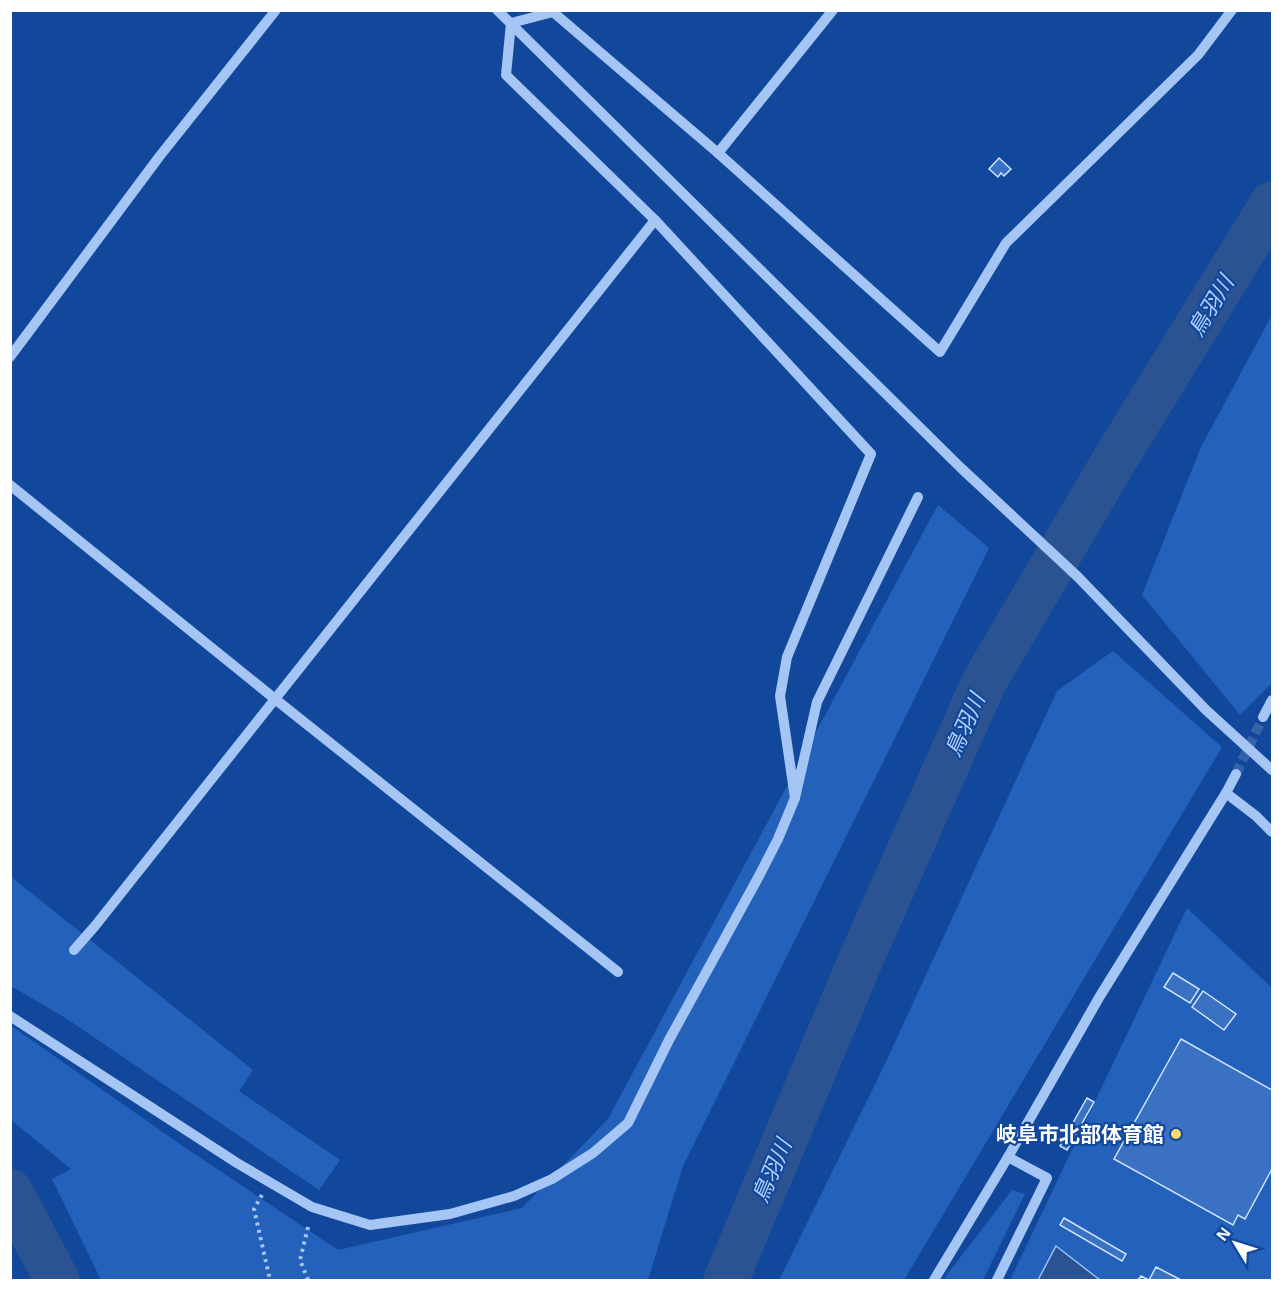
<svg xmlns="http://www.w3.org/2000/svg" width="1283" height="1291" viewBox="0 0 1283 1291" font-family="Arial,'Noto Sans JP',sans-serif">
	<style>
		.green { fill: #2461ba }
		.water { fill: #2c5391; stroke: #97c0f7; stroke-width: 1.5 }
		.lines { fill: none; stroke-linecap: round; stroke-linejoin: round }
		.river { stroke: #2c5391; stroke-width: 45 }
		.building { fill: #3a71c2; stroke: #cee2fe; stroke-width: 1.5 }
		.minor-tunnel { stroke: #3563aa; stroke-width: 10; stroke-dasharray: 10 5; stroke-linecap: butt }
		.path { stroke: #a5c6f4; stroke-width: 4; stroke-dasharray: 3 4.5; stroke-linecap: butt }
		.minor { stroke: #a5c6f4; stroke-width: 10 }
		.poi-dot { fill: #ffda69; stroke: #11489b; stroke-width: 2 }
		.labels { text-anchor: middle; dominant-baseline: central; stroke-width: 4.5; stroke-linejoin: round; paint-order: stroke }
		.poi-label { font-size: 21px; font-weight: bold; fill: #fff; stroke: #11489b; text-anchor: end }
		.water-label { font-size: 22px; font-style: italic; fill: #b2d0fb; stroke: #11489b }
	</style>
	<rect width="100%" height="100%" fill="#11489b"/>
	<g class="green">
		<path d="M1272 315V683L1240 715 1142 595 1201 447Z"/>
		<path d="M938 505 989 548 683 1166 648 1280H101L52 1179 71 1169 11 1120 10 1025 174 1140 338 1250 522 1208 608 1119Z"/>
		<path d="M1113 651 1222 747 904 1280H779L884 1066 1057 691Z"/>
		<path d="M10 876 253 1070 239 1091 340 1160 319 1190 64 1017 11 986Z"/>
		<path d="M1187 908 1272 988V1280H1010Z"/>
		<path d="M1012 1190 1025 1194 983 1280H944L949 1272Z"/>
	</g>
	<path class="water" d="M1056 1246 1100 1280H1038Z"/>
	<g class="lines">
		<g class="river">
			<path d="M10 1191 57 1280"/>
			<path d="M726 1280 861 959 984 682 1117 456 1272 204"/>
		</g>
	</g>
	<g class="building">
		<path d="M999 158 1011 169 1004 176 1001 173 998 177 989 169Z"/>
		<path d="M1173 973 1199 989 1190 1003 1164 987Z"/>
		<path d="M1203 991 1236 1014 1224 1030 1192 1007Z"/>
		<path d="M1181 1039 1272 1090V1169L1245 1219 1238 1215 1233 1225 1114 1159Z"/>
		<path d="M1087 1098 1094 1102 1067 1150 1060 1146Z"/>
		<path d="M1064 1218 1126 1254 1122 1261 1060 1225Z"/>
		<path d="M1156 1267 1181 1280H1138L1141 1276 1149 1280Z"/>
	</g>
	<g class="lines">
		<path class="minor-tunnel" d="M1236 774 1263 717"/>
		<g class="path">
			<path d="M262 1195 254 1209 270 1280"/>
			<path d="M308 1280 300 1260 309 1223"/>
		</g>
		<g class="minor">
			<path d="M497 10 961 468 1078 577 1206 710 1272 770"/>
			<path d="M718 153 833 10"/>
			<path d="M10 357 159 157 276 10"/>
			<path d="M10 485 275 699 618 972"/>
			<path d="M1263 717 1272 700"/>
			<path d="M1226 793 1256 816 1272 832"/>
			<path d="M795 798 780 696 787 657 871 454 655 220 506 75 511 23 553 12 718 153 940 352 1006 243 1198 55 1232 10"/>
			<path d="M74 950 95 926 655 220"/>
			<path d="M10 1016 237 1163 312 1207 370 1225 450 1214 514 1196 552 1179 593 1153 628 1123 669 1040 759 876 778 839 795 798 817 702 918 497"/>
			<path d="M934 1280 1008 1157 1100 996 1226 793 1236 774"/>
			<path d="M997 1280 1047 1178 1008 1157"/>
		</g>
	</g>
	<circle class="poi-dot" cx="1176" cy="1134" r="6"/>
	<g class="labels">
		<g class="poi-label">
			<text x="1164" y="1134">岐阜市北部体育館</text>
		</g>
		<g class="water-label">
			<text transform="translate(1211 306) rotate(-59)">鳥羽川</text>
			<text transform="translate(965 725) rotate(-66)">鳥羽川</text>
			<text transform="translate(772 1171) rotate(-67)">鳥羽川</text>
		</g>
	</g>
	<rect width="1283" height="1291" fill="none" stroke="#ffffff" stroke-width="24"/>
	<g transform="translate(1235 1243) rotate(308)" stroke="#11489b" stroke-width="4.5" paint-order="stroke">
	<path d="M0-4.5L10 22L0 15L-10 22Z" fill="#ffffff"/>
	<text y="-9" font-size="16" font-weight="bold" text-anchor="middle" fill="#ffffff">N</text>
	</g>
</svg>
